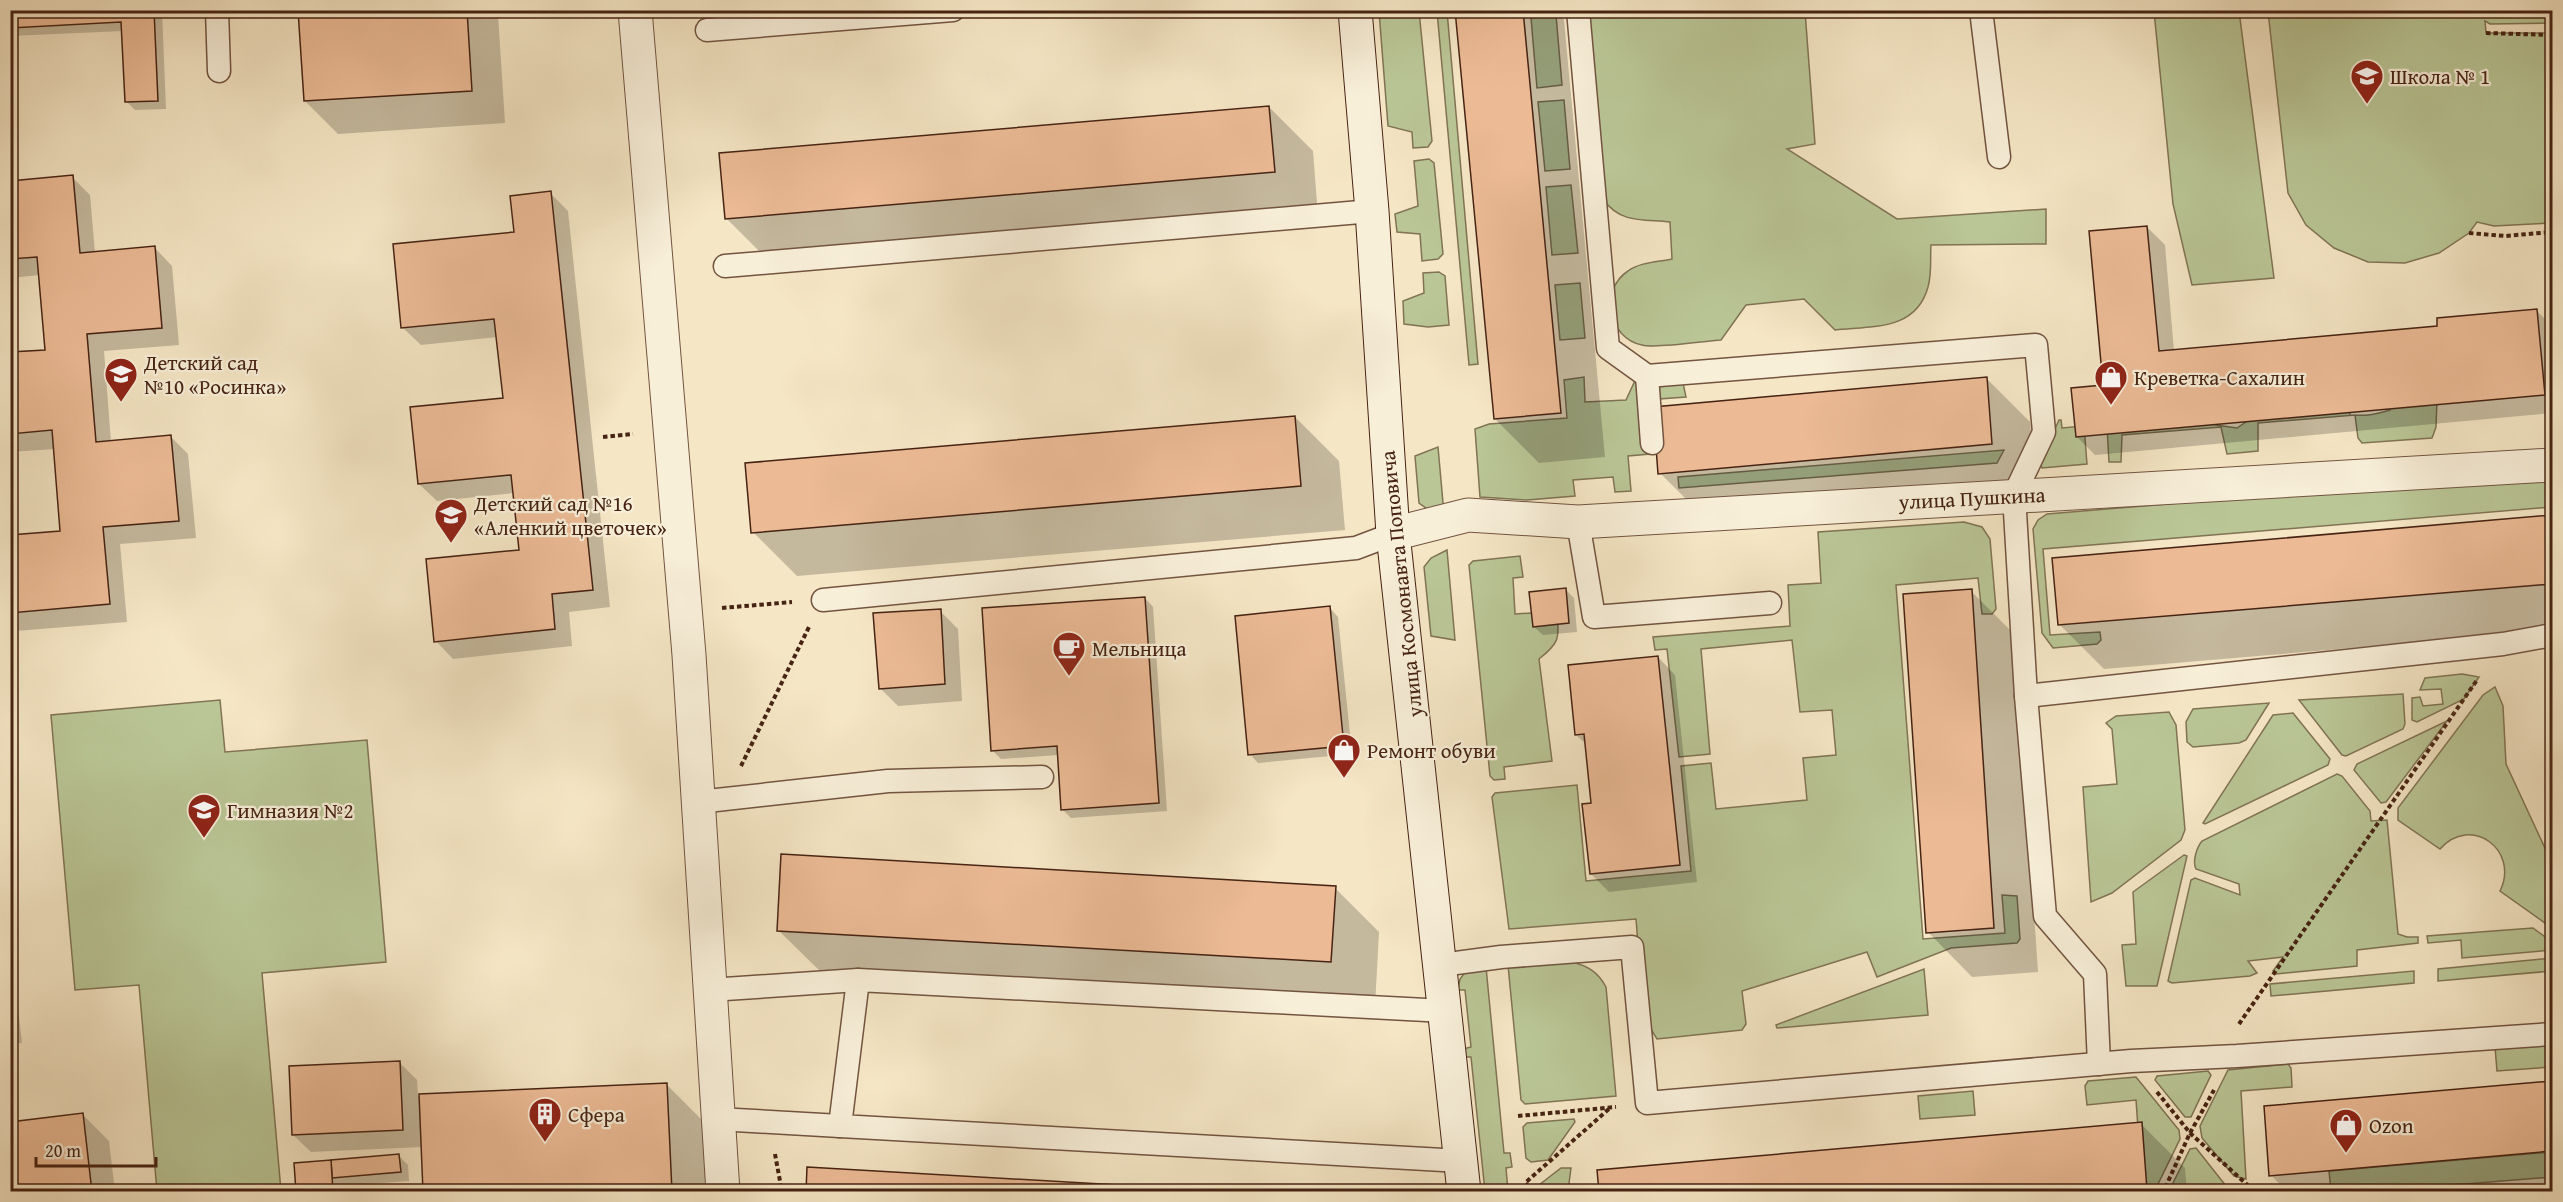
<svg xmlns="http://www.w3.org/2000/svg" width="2563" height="1202" viewBox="0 0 2563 1202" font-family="'Gentium Book Plus',serif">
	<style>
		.green { fill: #bac696; stroke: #807454; stroke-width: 1.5 }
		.shadow { fill: #0003 }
		.building { fill: #ecbb96; stroke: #462313; stroke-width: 1.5 }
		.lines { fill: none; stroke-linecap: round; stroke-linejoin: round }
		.lane-casing { stroke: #725440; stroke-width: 25 }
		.street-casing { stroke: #725440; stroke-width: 35 }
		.secondary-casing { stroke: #462313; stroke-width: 35 }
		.path { stroke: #462313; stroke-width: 4; stroke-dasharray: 4.5 3; stroke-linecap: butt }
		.lane { stroke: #f8efd9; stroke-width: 22 }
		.street { stroke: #f8efd9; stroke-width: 33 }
		.secondary { stroke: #f8efd9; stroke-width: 33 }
		.labels { text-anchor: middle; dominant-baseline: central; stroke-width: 4.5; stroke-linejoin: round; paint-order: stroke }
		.poi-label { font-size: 21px; fill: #462313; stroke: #f8efd9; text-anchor: start }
		.street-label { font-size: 21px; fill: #462313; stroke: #f8efd9 }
	</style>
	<rect width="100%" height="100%" fill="#f5e6c5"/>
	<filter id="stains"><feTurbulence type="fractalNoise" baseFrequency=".00333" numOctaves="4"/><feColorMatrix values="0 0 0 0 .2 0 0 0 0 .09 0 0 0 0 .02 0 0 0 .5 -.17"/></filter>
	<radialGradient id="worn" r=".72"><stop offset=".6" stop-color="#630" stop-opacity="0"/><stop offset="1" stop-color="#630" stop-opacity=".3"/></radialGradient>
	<g class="green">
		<path d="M1379 11H1419L1432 141 1428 147 1413 148 1412 132 1388 126Z"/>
		<path d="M1437 11H1447L1478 364 1469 365Z"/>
		<path d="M1585 11H1805L1815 144 1787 149 1897 219 2046 209V244L1931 245C1930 258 1932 274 1928 287 1916 331 1872 326 1835 330L1804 299 1746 305 1721 340C1703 341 1657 349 1642 345 1608 338 1599 290 1628 271 1640 262 1658 262 1672 259L1670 222C1646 219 1620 224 1604 200Z"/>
		<path d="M2154 11H2239L2274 278 2192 285 2173 204Z"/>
		<path d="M2268 11H2552V23L2490 24 2485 21 2486 33H2552V223L2494 226 2477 222 2469 233 2439 253 2405 263 2368 262 2334 248 2306 225 2288 193Z"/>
		<path d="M1556 15 1562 85 1537 88 1531 18Z"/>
		<path d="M1564 100 1570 169 1545 171 1538 102Z"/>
		<path d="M1429 159 1434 163 1443 254 1438 259 1422 261 1420 234 1397 232 1395 214 1418 206 1414 161Z"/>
		<path d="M1571 185 1578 253 1552 255 1546 187Z"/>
		<path d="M1439 272 1445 276 1449 325 1428 327 1404 324 1403 301 1424 293 1423 273Z"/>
		<path d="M1580 283 1585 338 1560 340 1555 285Z"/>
		<path d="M1680 369 1686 397 1645 400 1650 454 1628 456 1631 491 1615 492 1613 477 1573 480 1575 496 1527 500 1480 497 1475 429 1489 424 1567 418 1564 380 1584 377 1585 402 1626 400 1639 372Z"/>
		<path d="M2437 400 2436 427 2432 438 2362 443 2358 438 2355 415 2258 423V451L2227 454 2221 427 2122 435 2121 462H2109L2107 427 2215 418 2216 425 2237 428 2256 415 2349 408 2350 415C2367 416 2374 415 2390 410V404Z"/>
		<path d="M2059 420H2061L2062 428 2084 426 2087 464 2042 468 2040 462Z"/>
		<path d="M1438 447 1444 514 1430 511 1419 503 1415 456Z"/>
		<path d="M2004 450 1997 463 1679 488 1678 477Z"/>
		<path d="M2552 472V507L2043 549 2050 635 2100 632 2101 640 2097 644 2053 648 2042 633 2033 529 2038 520 2047 514Z"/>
		<path d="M1964 522 1982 527 1990 539 1996 609 1992 614H1982L1978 578 1896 585 1923 939 2005 933 2002 895 2017 896 2020 939 2017 943 1951 948 1877 977 1867 952 1742 991 1746 1024 1742 1030 1657 1039 1644 1018 1636 919 1509 929 1492 797 1495 793 1577 785 1586 881 1691 871 1681 766 1711 763 1716 809 1807 800 1803 758 1836 755 1832 710 1800 712 1792 640 1701 649 1710 754 1679 757 1667 649 1655 650 1653 637 1790 626 1788 585 1821 583 1818 532Z"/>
		<path d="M1447 550 1455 640 1431 636 1424 567 1431 558Z"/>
		<path d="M1520 556 1523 577 1513 578 1515 614 1550 612 1557 615C1560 639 1558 644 1539 659L1552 761 1504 767 1505 779 1494 780 1490 776 1469 565 1473 561Z"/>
		<path d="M2462 674 2479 677 2464 699 2417 722 2412 720V698L2420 697 2423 706 2443 704 2441 689 2420 690 2425 678Z"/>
		<path d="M2495 687 2503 706 2506 764 2550 859 2552 928 2500 891C2520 850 2471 814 2440 849L2398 820V808L2483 695Z"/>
		<path d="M2403 694 2405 724 2403 729 2346 756 2342 755 2299 700Z"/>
		<path d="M220 700 225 752 367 740 386 962 262 973 281 1191H157L139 985 75 990 51 715Z"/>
		<path d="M2269 703 2246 740 2239 743 2193 747 2187 742 2186 722 2193 709Z"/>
		<path d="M2169 712 2176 725 2185 830 2181 840 2112 893 2091 902 2083 787 2117 784 2112 729 2106 723 2116 716Z"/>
		<path d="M2293 713 2330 759 2328 765 2205 824 2203 823 2273 715Z"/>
		<path d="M2447 721 2386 802 2381 803 2354 770 2357 764Z"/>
		<path d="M2337 774 2342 776 2370 811 2371 821 2387 820 2398 934 2407 937H2418V943L2357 950V966L2276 974 2273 971 2283 957 2248 961 2257 973 2250 976 2172 983 2168 981 2191 880 2195 878 2240 895 2239 884 2196 869C2192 861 2197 847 2202 841Z"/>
		<path d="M2184 855 2187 856 2157 986H2126L2122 945 2136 944 2133 892Z"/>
		<path d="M2533 928 2552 942V950L2462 958 2461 940 2428 943 2427 936Z"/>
		<path d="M2552 958V971L2438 981V969Z"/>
		<path d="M1572 962C1588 966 1598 972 1606 987L1616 1096 1525 1104 1521 1100 1508 965Z"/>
		<path d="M1486 967 1504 1153H1510L1512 1167 1506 1168 1508 1191H1485L1471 1057H1464L1463 1049 1471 1047 1465 990H1458L1460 979 1466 971Z"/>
		<path d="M1924 969 1928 1015 1777 1028 1776 1025Z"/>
		<path d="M2414 971V983L2271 996 2270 984Z"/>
		<path d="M2552 1042V1067L2497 1071 2495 1047Z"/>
		<path d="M2288 1064 2291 1068 2292 1087 2241 1091 2246 1179 2234 1176 2202 1138 2200 1126 2228 1070Z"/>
		<path d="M2208 1071 2211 1075 2191 1117H2185L2155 1080 2157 1076Z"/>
		<path d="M2136 1077 2179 1130 2180 1139 2158 1184 2149 1191H2130L2142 1184 2136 1100 2087 1105 2085 1086 2088 1081Z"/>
		<path d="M1973 1091 1975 1115 1920 1119 1918 1096Z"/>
		<path d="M1574 1119 1575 1122 1548 1160 1531 1162 1526 1158 1523 1127 1527 1123Z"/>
		<path d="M2196 1148 2230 1191H2169L2190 1149Z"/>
		<path d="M2552 1152V1177L2380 1191H2331L2329 1171Z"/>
		<path d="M1561 1168H1571L1569 1183 1573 1189 1578 1188 1579 1191H1541L1539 1185Z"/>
	</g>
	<g class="shadow">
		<path d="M10 10H162L166 109 135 110 126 101 123 31 10 36Z"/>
		<path d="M299 10H511V14L498 15 505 123 338 134 305 101Z"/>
		<path d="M745 10H804L750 15Z"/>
		<path d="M1457 10H1563L1605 457 1539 463 1495 419Z"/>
		<path d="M1269 107 1313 151 1318 216 771 263 726 218Z"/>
		<path d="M72 177 90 195 95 253 155 248 172 266 179 345 104 351 111 442 171 437 188 454 196 538 120 544 127 622 16 631 10 625V536L62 532 55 449 10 452V354L46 351 40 275 10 278V182Z"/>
		<path d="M550 193 568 211 610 607 569 612 572 646 453 659 436 641 520 551 514 493 437 501 419 484 505 399 498 337 421 345 403 328 515 233Z"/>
		<path d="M2147 227 2165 245 2174 351 2438 327 2537 311 2552 326V413L2095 455 2077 437 2105 386Z"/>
		<path d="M1986 378 2030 422 2036 487 1704 517 1660 473Z"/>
		<path d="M1295 417 1339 461 1345 530 797 576 753 532Z"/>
		<path d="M2552 517V631L2104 669 2060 625 2054 559Z"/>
		<path d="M1565 589 1574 598 1577 632 1543 635 1534 627Z"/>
		<path d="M1971 591 2015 635 2038 972 1972 977 1928 932Z"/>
		<path d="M1145 598 1153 607 1167 811 1071 818 1062 809 1059 755 1001 759 992 750Z"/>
		<path d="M1330 608 1338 617 1352 754 1258 763 1250 754Z"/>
		<path d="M940 611 958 629 962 701 898 706 880 688Z"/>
		<path d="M1658 657 1675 675 1697 882 1609 892 1591 874 1593 804 1587 745 1576 735Z"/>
		<path d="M1335 888 1379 932 1375 1006 823 974 778 930Z"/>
		<path d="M10 978 15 982 22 1043 10 1044Z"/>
		<path d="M399 1062 417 1080 418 1096 666 1084 711 1129 714 1192H424L422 1147 311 1152 293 1135Z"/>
		<path d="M2552 1082V1192H2287L2271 1175 2265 1108Z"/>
		<path d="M83 1115 109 1141 115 1192H10Z"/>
		<path d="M2141 1124 2185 1168 2187 1192H1600Z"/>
		<path d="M399 1156 408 1165 409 1181 340 1186 341 1192H298L296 1164Z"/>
	</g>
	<g class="building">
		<path d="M10 10H154L158 101 125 102 121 22 10 28Z"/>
		<path d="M298 10H467L472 91 304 101Z"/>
		<path d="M1455 10H1523L1561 413 1494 419Z"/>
		<path d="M1269 106 1275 172 725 219 719 153Z"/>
		<path d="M73 175 80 253 155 246 162 328 87 334 96 442 171 435 179 521 103 527 110 604 10 613V535L60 531 52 430 10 434V352L45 350 37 257 10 259V181Z"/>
		<path d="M551 191 593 590 552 594 555 629 434 642 426 559 519 550 511 475 418 484 410 407 503 398 494 319 401 328 393 244 514 232 510 196Z"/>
		<path d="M2147 226 2159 351 2437 326V318L2537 309 2545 395 2076 437 2071 388 2103 385 2089 231Z"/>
		<path d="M1987 377 1992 444 1658 474 1653 407Z"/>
		<path d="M1295 416 1301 486 751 533 745 463Z"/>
		<path d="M2552 515V584L2058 625 2052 558Z"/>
		<path d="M1566 588 1569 623 1533 627 1529 592Z"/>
		<path d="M1972 589 1994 928 1926 933 1903 594Z"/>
		<path d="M1145 597 1159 803 1061 810 1057 746 991 751 982 608Z"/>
		<path d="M1330 606 1344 746 1248 755 1235 616Z"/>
		<path d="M941 609 945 684 879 689 873 613Z"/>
		<path d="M1658 656 1680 865 1590 874 1582 804 1591 803 1584 734 1575 735 1568 665Z"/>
		<path d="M781 854 1336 886 1331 962 777 931Z"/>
		<path d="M400 1061 403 1130 292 1135 289 1066Z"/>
		<path d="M2552 1081V1151L2269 1176 2264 1106Z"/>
		<path d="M667 1083 672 1192H423L419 1094Z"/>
		<path d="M83 1113 92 1192H10V1122Z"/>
		<path d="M2142 1122 2147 1190 2126 1192H1599L1597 1170Z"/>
		<path d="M399 1154 401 1172 332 1178 331 1160Z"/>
		<path d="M331 1160 333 1192H296L294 1163Z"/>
		<path d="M807 1167 1239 1192H806Z"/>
	</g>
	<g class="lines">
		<g class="lane-casing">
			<g id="lane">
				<path d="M217 10 219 71"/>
				<path d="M1578 10 1608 348 1647 376 2036 345 2044 432 2014 495 2026 696 2045 916 2095 974 2099 1064"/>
				<path d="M1981 10 1999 157"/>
				<path d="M707 30 953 10"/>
				<path d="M725 266 1372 211"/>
				<path d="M1647 376 1652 443"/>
				<path d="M1578 522 1594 617 1770 603"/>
				<path d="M823 600 1356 548 1393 534"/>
				<path d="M2026 696 2503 644 2552 635"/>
				<path d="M698 802 888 781 1042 777"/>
				<path d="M1441 965 1501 957 1632 947 1647 1103 2131 1061 2237 1056 2552 1034"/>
				<path d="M710 990 858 980"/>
				<path d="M1445 1011 858 980 840 1126 1461 1161"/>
				<path d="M718 1119 840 1126"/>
			</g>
		</g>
		<g class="street-casing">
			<g id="street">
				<path d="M635 10 689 655 723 1192"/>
				<path d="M1393 534 1468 515 1578 522 2552 465"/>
			</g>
		</g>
		<g class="secondary-casing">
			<path id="secondary" d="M1355 10 1372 211 1393 534 1464 1192"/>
		</g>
		<g class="path">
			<path d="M1311 10 1312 11"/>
			<path d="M2486 33 2552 35"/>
			<path d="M2469 233 2505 236 2552 232"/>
			<path d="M603 437 633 434"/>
			<path d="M722 608 792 602"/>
			<path d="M741 766 809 627"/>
			<path d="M2239 1024 2477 680"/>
			<path d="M2157 1092 2190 1133 2252 1189 2270 1192"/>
			<path d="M1518 1116 1616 1107"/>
			<path d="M775 1154 782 1192"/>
			<path d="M1534 1192 1525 1183 1610 1108"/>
			<path d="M2159 1192 2166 1186 2190 1133 2214 1090"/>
		</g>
		<use href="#lane" class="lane"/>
		<use href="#street" class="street"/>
		<use href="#secondary" class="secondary"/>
	</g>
	<defs>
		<g id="school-pin" transform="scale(1.725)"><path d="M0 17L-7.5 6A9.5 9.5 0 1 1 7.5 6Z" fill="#8f2418" stroke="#f8efd9"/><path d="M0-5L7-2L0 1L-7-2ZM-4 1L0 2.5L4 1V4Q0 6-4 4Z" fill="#fff"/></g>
		<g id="shop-pin" transform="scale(1.725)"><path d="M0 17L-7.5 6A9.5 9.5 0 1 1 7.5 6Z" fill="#8f2418" stroke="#f8efd9"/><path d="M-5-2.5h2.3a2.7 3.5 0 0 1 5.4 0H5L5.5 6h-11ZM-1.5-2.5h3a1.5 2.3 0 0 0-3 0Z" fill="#fff"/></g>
		<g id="cafe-pin" transform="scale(1.725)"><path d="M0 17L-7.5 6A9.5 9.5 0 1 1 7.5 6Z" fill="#8f2418" stroke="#f8efd9"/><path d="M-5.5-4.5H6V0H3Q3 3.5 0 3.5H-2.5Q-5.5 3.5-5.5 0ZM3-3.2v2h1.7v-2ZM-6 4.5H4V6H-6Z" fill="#fff"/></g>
		<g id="building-pin" transform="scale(1.725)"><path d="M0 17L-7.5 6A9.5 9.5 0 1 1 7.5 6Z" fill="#8f2418" stroke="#f8efd9"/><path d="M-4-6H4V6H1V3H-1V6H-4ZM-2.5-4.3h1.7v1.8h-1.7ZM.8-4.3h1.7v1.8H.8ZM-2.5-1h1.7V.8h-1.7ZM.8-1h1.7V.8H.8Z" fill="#fff"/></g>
	</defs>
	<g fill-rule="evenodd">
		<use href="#school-pin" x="2367" y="76"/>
		<use href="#school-pin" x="121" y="374"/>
		<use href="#shop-pin" x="2111" y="377"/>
		<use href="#school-pin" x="451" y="515"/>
		<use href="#cafe-pin" x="1069" y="648"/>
		<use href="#shop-pin" x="1344" y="750"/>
		<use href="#school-pin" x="204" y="810"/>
		<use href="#building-pin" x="545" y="1114"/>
		<use href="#shop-pin" x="2346" y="1125"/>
	</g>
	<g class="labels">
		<g class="poi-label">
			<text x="2390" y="76">Школа № 1</text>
			<text x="144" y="362">Детский сад<tspan x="144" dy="24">№10 «Росинка»</tspan></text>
			<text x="2134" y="377">Креветка-Сахалин</text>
			<text x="474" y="503">Детский сад №16<tspan x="474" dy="24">«Аленкий цветочек»</tspan></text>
			<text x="1092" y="648">Мельница</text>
			<text x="1367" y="750">Ремонт обуви</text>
			<text x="227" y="810">Гимназия №2</text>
			<text x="568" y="1114">Сфера</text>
			<text x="2369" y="1125">Ozon</text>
		</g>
		<g class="street-label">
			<text transform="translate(1972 498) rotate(-3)">улица Пушкина</text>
			<text transform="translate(1401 584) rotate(-96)">улица Космонавта Поповича</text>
		</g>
	</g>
	<rect width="2563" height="1202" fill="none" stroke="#f5e6c5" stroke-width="36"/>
	<rect x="12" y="12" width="2539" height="1178" fill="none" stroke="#462313" stroke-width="3"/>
	<rect x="18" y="18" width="2527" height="1166" fill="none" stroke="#462313" stroke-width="1.5"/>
	<path d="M36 1157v9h120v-9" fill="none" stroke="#462313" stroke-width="3"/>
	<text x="45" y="1157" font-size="18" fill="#462313" stroke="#f8efd9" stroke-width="4.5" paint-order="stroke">20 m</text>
	<rect width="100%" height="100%" filter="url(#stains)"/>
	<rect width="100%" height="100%" fill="url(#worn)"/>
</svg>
